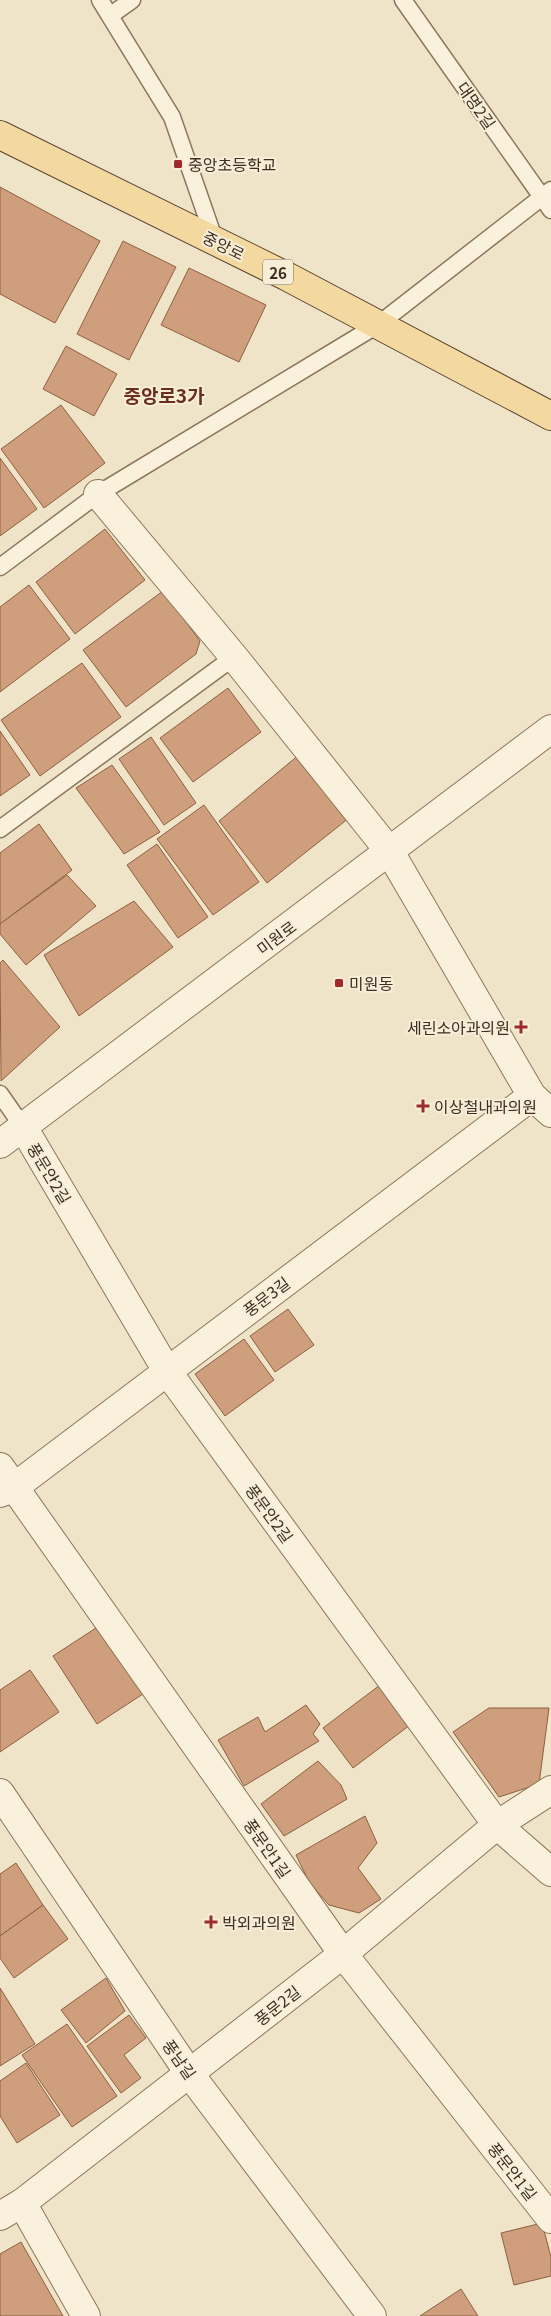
<svg xmlns="http://www.w3.org/2000/svg" width="551" height="2316" viewBox="0 0 551 2316" font-family="Georgia,'Noto Sans KR',serif">
	<style>
		.building { fill: #cf9f7d; stroke: #8d5f41 }
		.lines { fill: none; stroke-linecap: round; stroke-linejoin: round }
		.service-casing { stroke: #8d765c; stroke-width: 19 }
		.minor-casing { stroke: #8d765c; stroke-width: 30 }
		.tertiary-casing { stroke: #8d765c; stroke-width: 30 }
		.primary-casing { stroke: #5b4430; stroke-width: 30 }
		.service { stroke: #faf1dc; stroke-width: 16 }
		.minor { stroke: #faf1dc; stroke-width: 28 }
		.tertiary { stroke: #faf1dc; stroke-width: 28 }
		.primary { stroke: #f3d9a0; stroke-width: 28 }
		.poi-dot { fill: #9e2a2b; stroke: #f7eed8; stroke-width: 2 }
		.labels { text-anchor: middle; dominant-baseline: central; stroke-width: 4; stroke-linejoin: round; paint-order: stroke }
		.shield { fill: #f7eed8; stroke: #756857; stroke-width: 1 }
		.shield-label { font-size: 15px; font-weight: bold; fill: #3d2e20 }
		.street-label { font-size: 16px; fill: #3d2e20; stroke: #f7eed8 }
		.poi-label { font-size: 16px; fill: #3d2e20; stroke: #f7eed8; text-anchor: start }
		.quarter-label { font-size: 19px; font-weight: bold; fill: #6b2e1e; stroke: #f7eed8 }
	</style>
	<rect width="100%" height="100%" fill="#f0e4c8"/>
	<g class="building">
		<path d="M0 187 100 241 55 323 0 294Z"/>
		<path d="M123 241 176 267 129 360 77 334Z"/>
		<path d="M189 268 266 305 239 362 161 325Z"/>
		<path d="M66 346 117 374 94 416 43 389Z"/>
		<path d="M61 405 105 463 44 508 1 449Z"/>
		<path d="M0 458 37 509 0 536Z"/>
		<path d="M105 529 145 580 75 634 36 582Z"/>
		<path d="M29 585 70 639 0 692V607Z"/>
		<path d="M163 591 200 641 196 654 126 707 83 650Z"/>
		<path d="M82 663 121 717 40 776 1 720Z"/>
		<path d="M228 688 261 732 193 782 160 738Z"/>
		<path d="M0 731 30 775 0 796Z"/>
		<path d="M151 737 196 803 164 825 119 759Z"/>
		<path d="M300 754 349 818 267 883 219 821Z"/>
		<path d="M112 765 160 832 124 854 76 788Z"/>
		<path d="M204 805 259 882 213 915 157 839Z"/>
		<path d="M39 824 72 870 0 924V853Z"/>
		<path d="M157 844 208 917 178 938 127 865Z"/>
		<path d="M67 875 96 906 26 965 0 934V924Z"/>
		<path d="M134 901 173 947 79 1016 44 955Z"/>
		<path d="M3 960 60 1027 1 1081 0 963Z"/>
		<path d="M288 1309 314 1345 275 1372 250 1336Z"/>
		<path d="M244 1339 274 1380 225 1416 195 1374Z"/>
		<path d="M99 1626 143 1694 97 1724 53 1656Z"/>
		<path d="M30 1670 59 1712 0 1752V1690Z"/>
		<path d="M380 1685 410 1725 353 1768 323 1728Z"/>
		<path d="M306 1705 320 1724 313 1734 319 1741 244 1786 218 1740 258 1717 265 1732Z"/>
		<path d="M489 1708H549L539 1784 499 1797 453 1732Z"/>
		<path d="M318 1761 341 1785 347 1799 284 1836 261 1804Z"/>
		<path d="M365 1816 377 1843 358 1868 381 1899 359 1913 329 1905 309 1882 296 1855Z"/>
		<path d="M16 1863 43 1905 0 1936V1874Z"/>
		<path d="M43 1905 68 1939 14 1978 0 1958V1936Z"/>
		<path d="M106 1978 125 2011 86 2043 61 2010Z"/>
		<path d="M0 1988 35 2044 0 2066Z"/>
		<path d="M129 2015 146 2038 124 2055 141 2078 121 2093 87 2046Z"/>
		<path d="M67 2024 117 2096 72 2127 22 2055Z"/>
		<path d="M26 2063 60 2115 17 2143 0 2116V2081Z"/>
		<path d="M542 2223 551 2257V2276L514 2285 501 2233Z"/>
		<path d="M21 2242 63 2316H0V2254Z"/>
		<path d="M461 2289 478 2316H420Z"/>
	</g>
	<g class="lines">
		<g class="service-casing">
			<g id="service">
				<path d="M100 0 172 117 215 241"/>
				<path d="M403 0 551 210"/>
				<path d="M111 15 132 0"/>
				<path d="M0 567 98 494 379 324 551 190"/>
				<path d="M0 829 234 657"/>
				<path d="M0 1094 23 1127"/>
			</g>
		</g>
		<g class="minor-casing">
			<g id="minor">
				<path d="M98 494 234 657 390 852 532 1096 551 1113"/>
				<path d="M23 1127 167 1371 497 1825 551 1872"/>
				<path d="M0 1467 343 1954 551 2219"/>
				<path d="M0 1493 13 1488 532 1096"/>
				<path d="M0 1793 189 2073 372 2316"/>
				<path d="M22 2203 86 2316"/>
				<path d="M0 2216 22 2203 343 1954 497 1825 551 1790"/>
			</g>
		</g>
		<g class="tertiary-casing">
			<path id="tertiary" d="M0 1144 551 729"/>
		</g>
		<g class="primary-casing">
			<path id="primary" d="M0 135 286 276 551 416"/>
		</g>
		<use href="#service" class="service"/>
		<use href="#minor" class="minor"/>
		<use href="#tertiary" class="tertiary"/>
		<use href="#primary" class="primary"/>
	</g>
	<g class="poi-dot">
		<rect x="173" y="159" width="10" height="10" rx="2.5"/>
		<rect x="334" y="978" width="10" height="10" rx="2.5"/>
		<path d="M518.5 1019.5h5v5h5v5h-5v5h-5v-5h-5v-5h5z"/>
		<path d="M420.5 1098.5h5v5h5v5h-5v5h-5v-5h-5v-5h5z"/>
		<path d="M208.5 1914.5h5v5h5v5h-5v5h-5v-5h-5v-5h5z"/>
	</g>
	<g class="labels">
		<rect class="shield" x="263" y="259.5" width="30" height="25" rx="4"/>
		<g class="shield-label">
			<text x="278" y="272">26</text>
		</g>
		<g class="street-label">
			<text transform="translate(477 105) rotate(55)">대명2길</text>
			<text transform="translate(224 245) rotate(26)">중앙로</text>
			<text transform="translate(276 937) rotate(-37)">미원로</text>
			<text transform="translate(50 1173) rotate(59)">풍문안2길</text>
			<text transform="translate(266 1296) rotate(-37)">풍문3길</text>
			<text transform="translate(270 1513) rotate(54)">풍문안2길</text>
			<text transform="translate(268 1848) rotate(55)">풍문안1길</text>
			<text transform="translate(277 2005) rotate(-38)">풍문2길</text>
			<text transform="translate(180 2059) rotate(55)">풍남길</text>
			<text transform="translate(513 2171) rotate(52)">풍문안1길</text>
		</g>
		<g class="poi-label">
			<text x="188" y="164">중앙초등학교</text>
			<text x="349" y="983">미원동</text>
			<text x="510" y="1027" text-anchor="end">세린소아과의원</text>
			<text x="434" y="1106">이상철내과의원</text>
			<text x="222" y="1922">박외과의원</text>
		</g>
		<g class="quarter-label">
			<text x="164" y="394">중앙로3가</text>
		</g>
	</g>
</svg>
